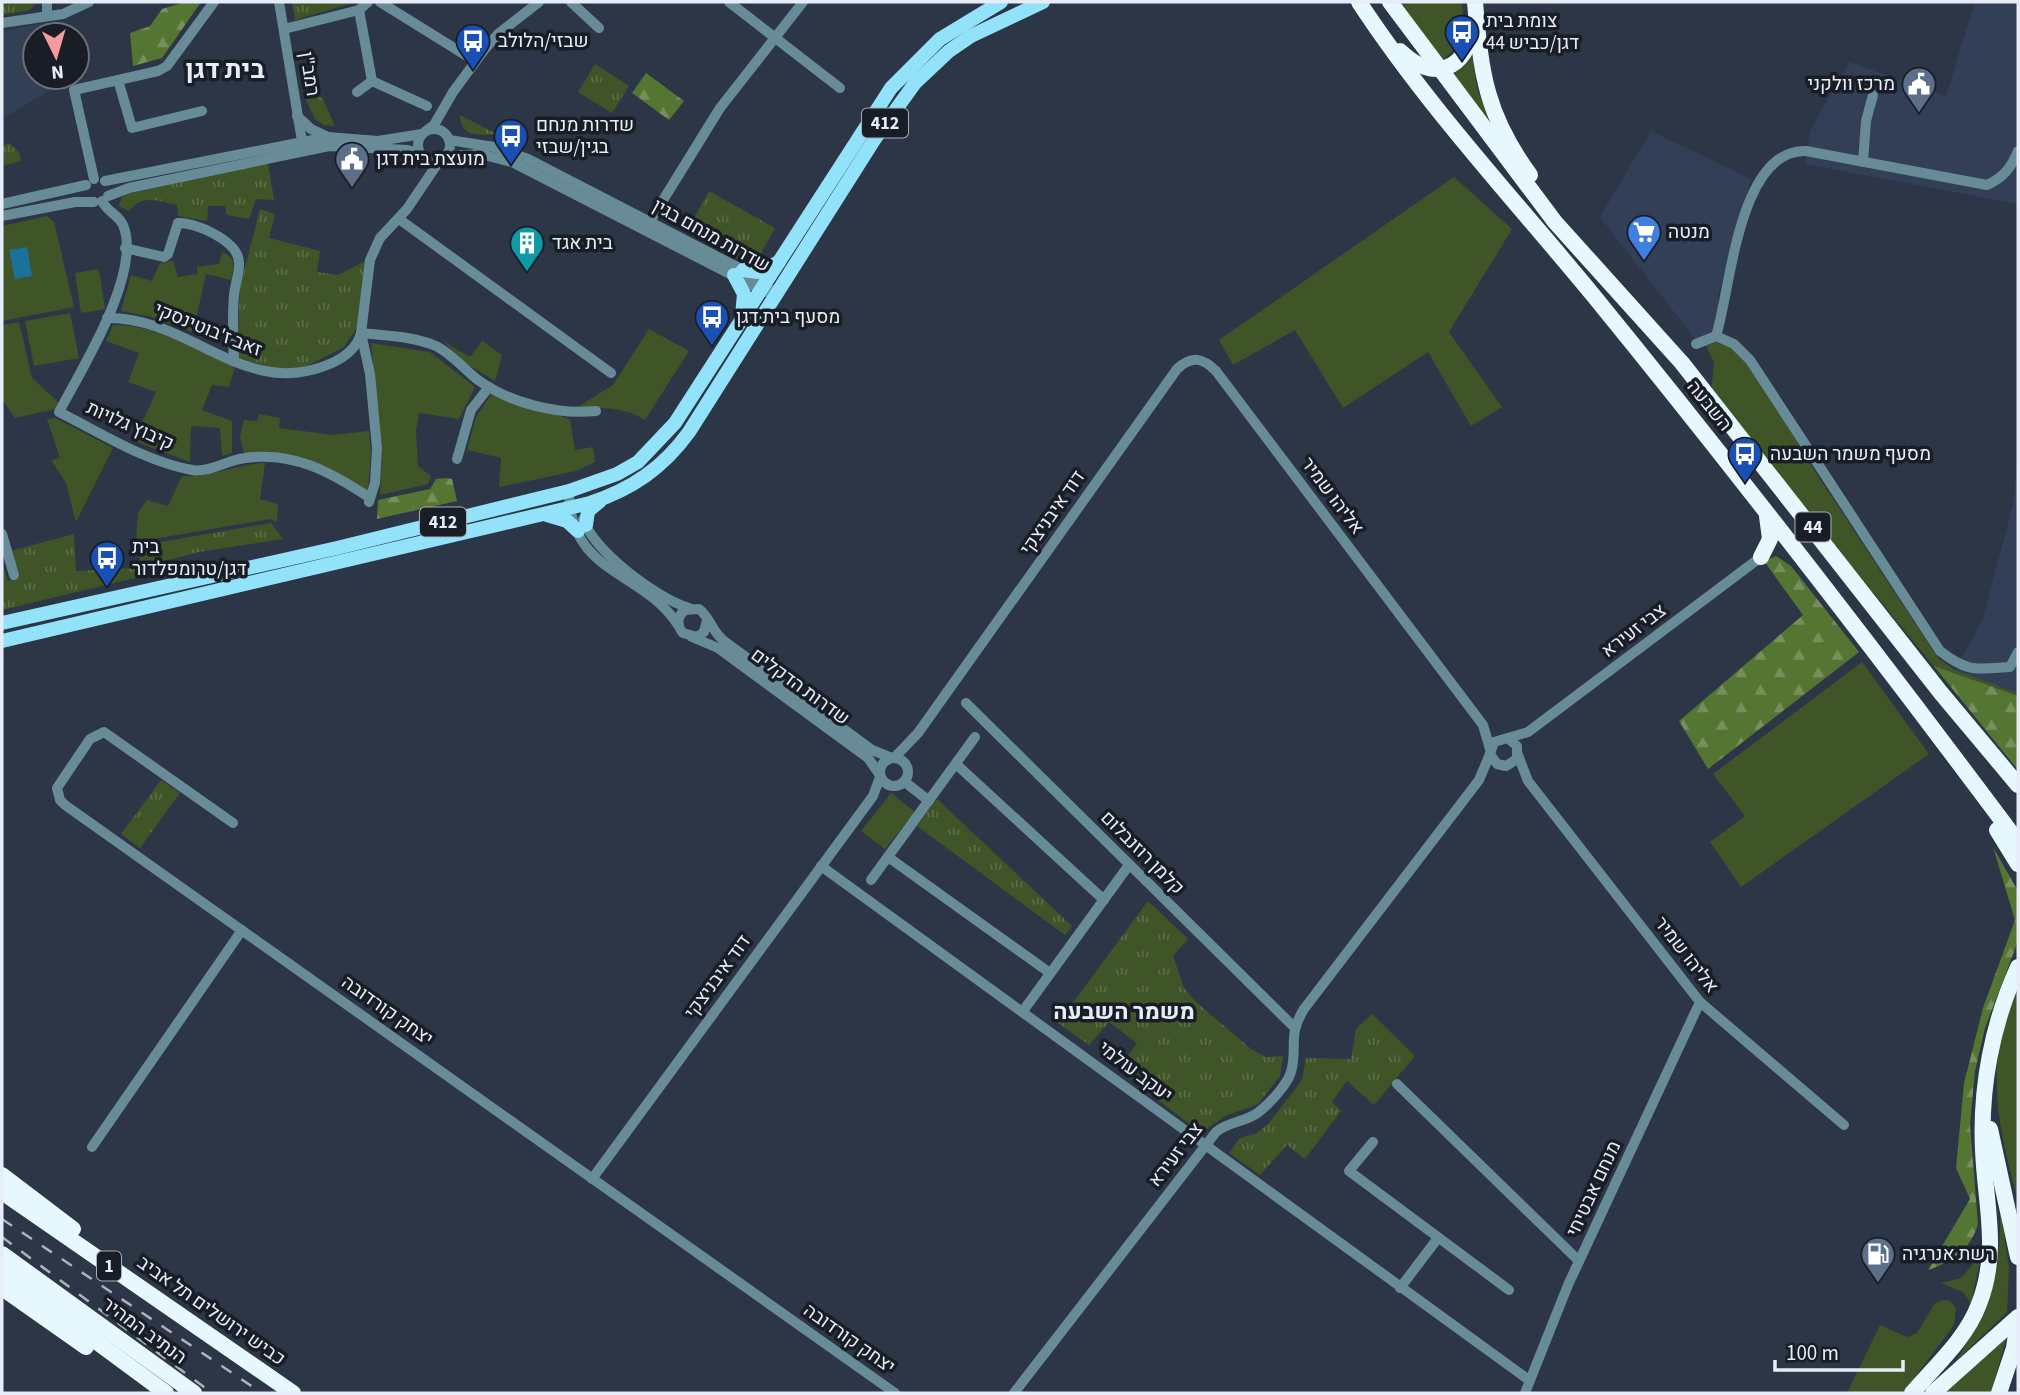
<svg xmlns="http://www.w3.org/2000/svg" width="2020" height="1395" viewBox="0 0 2020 1395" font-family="'Source Sans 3',Heebo,sans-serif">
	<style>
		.built { fill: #323f57 }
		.green { fill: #3f5527 }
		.forest { fill: url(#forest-firs) }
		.park { fill: url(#park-tufts) }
		.water { fill: #197299 }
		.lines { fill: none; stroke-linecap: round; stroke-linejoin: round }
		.minor { stroke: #678c98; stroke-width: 10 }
		.major { stroke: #92e3fa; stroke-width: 14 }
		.highway { stroke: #e6f7fd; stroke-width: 16 }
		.rail { stroke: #abb2c0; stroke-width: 2.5; stroke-dasharray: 12 12; stroke-linecap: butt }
		.labels { text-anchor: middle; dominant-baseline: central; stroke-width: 7; stroke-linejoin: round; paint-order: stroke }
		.shield { fill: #191d25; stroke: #a8aeb9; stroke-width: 2 }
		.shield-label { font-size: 18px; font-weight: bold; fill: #e6ecf8 }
		.poi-label { font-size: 19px; fill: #e6ecf8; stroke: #191d25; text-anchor: start }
		.street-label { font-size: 19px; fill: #e6ecf8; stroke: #191d25 }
		.quarter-label { font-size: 23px; font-weight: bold; fill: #e6ecf8; stroke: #191d25 }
		.district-label { font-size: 26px; font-weight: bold; fill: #e6ecf8; stroke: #191d25 }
	</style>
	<defs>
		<pattern id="forest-firs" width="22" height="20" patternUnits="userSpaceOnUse" patternTransform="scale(1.75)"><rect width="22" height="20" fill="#557533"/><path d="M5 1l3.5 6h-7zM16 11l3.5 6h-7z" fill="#768f5b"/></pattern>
		<pattern id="park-tufts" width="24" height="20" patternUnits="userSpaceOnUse" patternTransform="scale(1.75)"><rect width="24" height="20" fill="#3f5527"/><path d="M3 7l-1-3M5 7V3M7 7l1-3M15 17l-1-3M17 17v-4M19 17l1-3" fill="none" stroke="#5b6e47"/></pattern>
	</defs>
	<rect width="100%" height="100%" fill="#2c3647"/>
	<g class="built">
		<path d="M1975 2H2018V204L1805 164 1810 131 1849 62 1946 96Z"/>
		<path d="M56 21 58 35H35V77H66L67 80 2 119V31Z"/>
		<path d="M1651 131 1751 179 1718 295 1719 316 1713 334 1696 340 1600 217Z"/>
		<path d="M2018 453V693L1955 670 1983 619 2013 504Z"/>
	</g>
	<g class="green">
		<path d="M1399 2H1462C1464 29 1464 46 1439 62Z"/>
		<path d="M1472 54 1477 88 1489 121 1454 75Z"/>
		<path d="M1454 177 1512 229 1449 332 1502 407 1471 426 1428 352 1343 408 1295 330 1233 365 1219 340Z"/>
		<path d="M47 216 54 222 74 307 2 321V226Z"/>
		<path d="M222 252C237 258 234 267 231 280L206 274 193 332 152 317 121 311 131 275 152 281 160 263 173 261 178 277 197 274V267L219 264Z"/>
		<path d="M99 269 105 309 81 313 75 273Z"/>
		<path d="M70 313 79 358 34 366 25 321Z"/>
		<path d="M19 322 32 378 58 402 56 409 15 418 2 399V325Z"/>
		<path d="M113 325C157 325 195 349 235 367L229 387 212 385 202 410 232 421V453L222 456 220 428 191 426 190 462 134 441 156 392 128 382 139 353 106 341Z"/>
		<path d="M649 329 689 351 645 420C624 406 600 408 576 408L613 385Z"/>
		<path d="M443 341 470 357 482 341 502 355 495 381 467 364Z"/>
		<path d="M1716 342 1733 346 1748 361 1816 473 1938 658 1955 670 2018 693V769L1711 395 1714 362 1706 346Z"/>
		<path d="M371 343 430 352 475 387 459 419 419 413 416 431 418 466 431 476 428 484 380 495 382 447Z"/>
		<path d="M491 395 570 419 575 450 593 447 595 462 576 471 499 487 501 458 467 450 476 417Z"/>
		<path d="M259 414 280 418 279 428 333 435 369 431 371 452 368 491 347 479 244 453 240 437 244 420 257 421Z"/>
		<path d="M55 418 113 448 76 522 66 483 51 460 60 458 47 419Z"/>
		<path d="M265 463 260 499 278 504 277 522 270 519 136 542 138 513 147 500 168 506 182 476C211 478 235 464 265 463Z"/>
		<path d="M1862 662 1929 754 1741 887 1710 842 1745 816 1713 774Z"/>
		<path d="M891 793 915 812 885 849 861 831Z"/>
		<path d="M2018 986V1202C1998 1125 1982 1062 2018 986Z"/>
		<path d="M2000 1209 2009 1267 2007 1312 1955 1362C1992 1306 2001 1276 2000 1209Z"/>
		<path d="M1981 1255 1971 1304 1963 1292 1941 1283 1961 1278Z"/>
		<path d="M1944 1300 1950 1301 1956 1308 1954 1325 1903 1393H1847L1880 1325 1907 1337 1917 1333 1935 1303Z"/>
		<path d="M2006 1339 1991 1393H1944Z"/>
	</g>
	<g class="forest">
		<path d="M185 2H201L162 58 133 66 130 33 150 26 162 9Z"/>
		<path d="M646 73 684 101 669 120 632 93Z"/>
		<path d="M447 478 452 479 457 501 377 519 378 500 430 489 436 479Z"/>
		<path d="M1776 556 1791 566 1859 652 1708 769 1679 721 1803 615 1764 561Z"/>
		<path d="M1934 666 2018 696V770Z"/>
		<path d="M1993 847 2018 891V941L1985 1028 1975 1071 1970 1124 1978 1224C1971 1249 1952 1262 1928 1270L1970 1199 1956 1168 1964 1083 1983 1008 2015 920Z"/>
	</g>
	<g class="park">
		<path d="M2 2H37L30 10 2 15Z"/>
		<path d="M292 2H356L295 20Z"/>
		<path d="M595 64 629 86 612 113 578 92Z"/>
		<path d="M322 97 335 126 324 125 315 119 306 99Z"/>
		<path d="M460 115 497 134C479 135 461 138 460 115Z"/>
		<path d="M9 143 19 152 21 161 2 166V147Z"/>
		<path d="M268 163 274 200 256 199 249 219 227 215 225 206H208L207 221 178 216 177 205C157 201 143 194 129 211L119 206 122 197 127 194Z"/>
		<path d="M709 191 775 228 753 268 687 231Z"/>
		<path d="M260 209 275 214 269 238 320 251 317 272 338 275 365 261 357 328 344 347 307 366 289 370 273 369 237 357 240 287Z"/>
		<path d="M271 523 283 539 199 552 141 567 138 546Z"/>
		<path d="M74 534 76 571 136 568 139 577 2 610V564L8 581 20 576 10 551Z"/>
		<path d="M161 780 180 793 140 848 121 834Z"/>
		<path d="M937 799 1072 926 1065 935 917 826Z"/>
		<path d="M1148 901 1188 939 1173 956 1184 988 1196 1002 1251 1049 1266 1057 1283 1056 1280 1076 1258 1104 1225 1116 1201 1133 1118 1069 1137 1043 1109 1022 1089 1045 1058 1023Z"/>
		<path d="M1372 1014 1415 1056 1374 1105 1347 1081 1332 1102 1341 1111 1305 1159 1287 1145 1260 1175 1229 1153 1240 1138 1257 1133 1268 1124 1302 1080 1306 1058 1351 1059 1356 1029Z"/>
	</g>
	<path class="water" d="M27 247 32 276 15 279 9 250Z"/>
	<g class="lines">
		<g class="minor">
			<path d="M279 2 303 147"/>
			<path d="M380 2 475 61"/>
			<path d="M571 2 599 28"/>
			<path d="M729 2 840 88"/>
			<path d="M359 10 372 81 427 106"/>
			<path d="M47 16V2"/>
			<path d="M2 23 63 14 89 2"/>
			<path d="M284 29 359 10 368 2"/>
			<path d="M118 80 132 128 202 111"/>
			<path d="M357 92 372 81"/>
			<path d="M297 116 311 129 328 137"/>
			<circle cx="434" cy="145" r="16"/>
			<path d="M426 131 434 125 453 92 484 50 498 34 539 2"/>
			<path d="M449 140 494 147 528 159 743 270 764 283 775 294"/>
			<path d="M446 156 480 154 512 162 765 292"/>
			<path d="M1863 162 1866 121 1873 95"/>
			<path d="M94 179 74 90 158 71 167 66 214 2"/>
			<path d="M105 181 328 137 378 141 422 134"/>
			<path d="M108 196 129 188 329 146 408 150 421 155"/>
			<path d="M102 201C107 212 118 214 123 225 143 272 81 370 59 412 101 433 146 462 192 470 210 473 227 460 245 458 293 451 331 472 370 498"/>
			<path d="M2 204 86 185"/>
			<path d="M2 216 75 202H94"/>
			<path d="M399 219 611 373"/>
			<path d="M647 226 720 108 803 2"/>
			<path d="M125 248 164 257 168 254 178 223C196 222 238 241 239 262 240 272 235 284 234 295 232 317 233 339 234 361"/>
			<path d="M107 318C192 317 246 402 332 363 345 357 357 348 361 333"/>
			<path d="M361 333C385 336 413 336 436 346 452 354 464 369 478 380 510 403 557 415 596 411"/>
			<path d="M1716 336C1731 289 1738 149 1806 151L1987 185C2004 177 2011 168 2018 151"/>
			<path d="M1696 344 1716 336 1734 344 1750 360 1940 651C1968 673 1977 669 2010 667L2018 652"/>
			<path d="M457 459 471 410 489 387"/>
			<path d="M569 491C569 575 643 570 678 625"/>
			<path d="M369 502 375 483 377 448 370 374 361 333 370 260 380 238 407 209 440 160"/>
			<path d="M583 519C595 552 656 598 689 608"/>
			<path d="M2 534 14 575"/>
			<path d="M707 620 704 632 697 637 683 633C676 625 677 616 685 610L699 609C710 617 712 632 724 641L872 750 892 758"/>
			<path d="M692 637 718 648 868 758 880 775"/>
			<path d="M966 703 1294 1027"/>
			<path d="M1510 740 1517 746V759L1506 766 1497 764 1490 754 1494 742 1528 732 1761 557"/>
			<path d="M1518 755 1528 781 1700 1002 1844 1125"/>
			<circle cx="894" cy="772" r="14"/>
			<path d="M894 758 918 733 1177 369C1192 355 1203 358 1216 371L1483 725 1490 749"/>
			<path d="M956 764 1104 900"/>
			<path d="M905 782 929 801"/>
			<path d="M233 823 104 732 90 739 57 788 60 800 65 805 895 1393"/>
			<path d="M888 857 1050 973"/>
			<path d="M821 866 1529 1380"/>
			<path d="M871 880 975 737"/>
			<path d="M1023 1011 1129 865"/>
			<path d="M1397 1084 1579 1261"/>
			<path d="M1373 1142 1349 1171 1509 1290"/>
			<path d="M92 1147 242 930"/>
			<path d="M592 1179 873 796 880 777"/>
			<path d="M1400 1288 1438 1238"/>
			<path d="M1014 1393 1216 1132C1229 1121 1248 1122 1260 1111 1270 1103 1287 1085 1291 1072 1298 1048 1287 1036 1304 1009L1479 780 1490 754"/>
			<path d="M1525 1393 1568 1285 1700 1002"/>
		</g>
		<g class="major">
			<path d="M743 270 758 272 779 262"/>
			<path d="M734 275 744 294 742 316"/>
			<path d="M547 515 567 521 578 531"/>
			<path d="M586 525 588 511 600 501"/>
			<path d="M2 623 337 548 569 491 617 474 638 462 675 423 891 88 940 39 1001 2"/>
			<path d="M2 641 590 503C632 489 663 468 689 432L874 140 915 83 949 51 971 36 1043 2"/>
		</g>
		<g class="highway">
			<path d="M1359 2C1428 107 1513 198 1593 295 1739 474 1880 657 2018 842"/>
			<path d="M1390 2 1555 222 1682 363 1941 693 2018 785"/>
			<path d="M1475 2C1481 74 1486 115 1530 175"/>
			<path d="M1400 51C1434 83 1466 71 1474 25"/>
			<path d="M1761 557 1770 539 1767 516"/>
			<path d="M1997 830 2018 864"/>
			<path d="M1990 1129 2018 1257"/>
			<path d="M2 1175 73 1229"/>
			<path d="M2 1192 293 1393"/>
			<path d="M2 1254 194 1393"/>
			<path d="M2 1272 166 1393"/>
			<path d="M2 1288 86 1347"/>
			<path d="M1912 1393C1936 1365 1966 1339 1979 1304 2000 1251 1985 1203 1983 1150 1980 1088 1992 1024 2018 967"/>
			<path d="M1933 1393 2018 1317"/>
			<path d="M1999 1393 2014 1348 2018 1321"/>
		</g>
		<g class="rail">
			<path d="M2 1219 262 1393"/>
			<path d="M2 1237 212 1393"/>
		</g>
	</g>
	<defs>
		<g id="bus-pin" transform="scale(1.75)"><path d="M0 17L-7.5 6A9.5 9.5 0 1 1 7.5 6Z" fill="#1a4fb4" stroke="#191d25"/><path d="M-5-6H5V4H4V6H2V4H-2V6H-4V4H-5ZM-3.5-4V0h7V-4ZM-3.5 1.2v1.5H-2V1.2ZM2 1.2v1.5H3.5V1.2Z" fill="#fff"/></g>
		<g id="civic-pin" transform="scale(1.75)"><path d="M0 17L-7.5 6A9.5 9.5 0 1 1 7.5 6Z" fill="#5c6f8a" stroke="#191d25"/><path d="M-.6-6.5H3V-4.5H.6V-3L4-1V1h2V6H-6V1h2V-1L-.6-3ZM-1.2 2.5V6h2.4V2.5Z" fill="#fff"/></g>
		<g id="supermarket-pin" transform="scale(1.75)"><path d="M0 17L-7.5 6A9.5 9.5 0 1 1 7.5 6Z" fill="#3f7fe0" stroke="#191d25"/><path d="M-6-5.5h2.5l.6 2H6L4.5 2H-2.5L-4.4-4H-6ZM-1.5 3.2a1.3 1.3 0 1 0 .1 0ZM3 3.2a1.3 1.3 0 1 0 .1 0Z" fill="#fff"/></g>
		<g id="building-pin" transform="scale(1.75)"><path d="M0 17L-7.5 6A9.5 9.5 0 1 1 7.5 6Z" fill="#0f9aa8" stroke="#191d25"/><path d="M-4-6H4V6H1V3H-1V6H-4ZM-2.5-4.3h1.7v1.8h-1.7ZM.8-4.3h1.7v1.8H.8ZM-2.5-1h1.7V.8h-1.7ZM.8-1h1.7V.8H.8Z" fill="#fff"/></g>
		<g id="fuel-pin" transform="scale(1.75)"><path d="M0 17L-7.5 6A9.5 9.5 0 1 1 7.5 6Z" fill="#5c6f8a" stroke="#191d25"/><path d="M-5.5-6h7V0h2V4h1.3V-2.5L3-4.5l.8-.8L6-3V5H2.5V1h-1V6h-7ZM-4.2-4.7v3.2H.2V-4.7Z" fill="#fff"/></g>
	</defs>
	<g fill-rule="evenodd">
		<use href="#bus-pin" x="1462" y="32"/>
		<use href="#bus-pin" x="473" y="41"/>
		<use href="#civic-pin" x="1919" y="84"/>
		<use href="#bus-pin" x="511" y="136"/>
		<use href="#civic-pin" x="352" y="159"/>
		<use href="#supermarket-pin" x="1644" y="232"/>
		<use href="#building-pin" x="527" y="243"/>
		<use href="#bus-pin" x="712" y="317"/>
		<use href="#bus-pin" x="1745" y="454"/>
		<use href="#bus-pin" x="107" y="558"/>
		<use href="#fuel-pin" x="1878" y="1254"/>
	</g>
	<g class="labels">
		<g class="shield">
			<rect x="862" y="108.5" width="46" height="29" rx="5"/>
			<rect x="420" y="507.5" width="46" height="29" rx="5"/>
			<rect x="1795.5" y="512.5" width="35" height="29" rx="5"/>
			<rect x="97" y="1251.5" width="24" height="29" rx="5"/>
		</g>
		<g class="shield-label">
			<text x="885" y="123">412</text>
			<text x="443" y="522">412</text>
			<text x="1813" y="527">44</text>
			<text x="109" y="1266">1</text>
		</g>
		<g class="poi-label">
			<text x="1486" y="21">צומת בית<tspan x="1486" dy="22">דגן/כביש 44</tspan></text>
			<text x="498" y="41">שבזי/הלולב</text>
			<text x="1895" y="84" text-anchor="end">מרכז וולקני</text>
			<text x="536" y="125">שדרות מנחם<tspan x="536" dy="22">בגין/שבזי</tspan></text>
			<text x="376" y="159">מועצת בית דגן</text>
			<text x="1668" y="232">מנטה</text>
			<text x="552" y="243">בית אגד</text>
			<text x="736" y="317">מסעף בית דגן</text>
			<text x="1770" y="454">מסעף משמר השבעה</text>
			<text x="132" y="547">בית<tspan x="132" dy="22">דגן/טרומפלדור</tspan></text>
			<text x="1902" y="1254">רשת אנרגיה</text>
		</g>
		<g class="street-label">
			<text transform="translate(309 74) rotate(81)">רמב"ן</text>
			<text transform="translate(711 236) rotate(29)">שדרות מנחם בגין</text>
			<text transform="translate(208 330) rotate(22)">זאב ז'בוטינסקי</text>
			<text transform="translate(1709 406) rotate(51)">השבעה</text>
			<text transform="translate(130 426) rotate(24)">קיבוץ גלויות</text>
			<text transform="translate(1332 496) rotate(53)">אליהו שמיר</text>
			<text transform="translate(1053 513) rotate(-55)">דוד איבניצקי</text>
			<text transform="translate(1634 631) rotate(-37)">צבי זעירא</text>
			<text transform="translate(800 687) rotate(36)">שדרות הדקלים</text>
			<text transform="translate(1142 853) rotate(45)">קלמן רוזנבלום</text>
			<text transform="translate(1686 955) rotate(52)">אליהו שמיר</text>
			<text transform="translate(718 977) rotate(-54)">דוד איבניצקי</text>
			<text transform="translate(387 1011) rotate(35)">יצחק קורדובה</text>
			<text transform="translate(1135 1072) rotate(37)">יעקב עולמי</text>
			<text transform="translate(1176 1155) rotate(-52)">צבי זעירא</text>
			<text transform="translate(1594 1189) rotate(-65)">מנחם אבטיחי</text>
			<text transform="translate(211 1311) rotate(35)">כביש ירושלים תל אביב</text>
			<text transform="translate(144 1331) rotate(36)">הנתיב המהיר</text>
			<text transform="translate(849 1339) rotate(35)">יצחק קורדובה</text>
		</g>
		<g class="quarter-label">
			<text x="1124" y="1011">משמר השבעה</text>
		</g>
		<g class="district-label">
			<text x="225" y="69">בית דגן</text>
		</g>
	</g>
	<rect width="2020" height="1395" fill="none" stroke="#e6ecf8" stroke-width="7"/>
	<g transform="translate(56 56) rotate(175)"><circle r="33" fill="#191d25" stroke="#6b7079" stroke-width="2"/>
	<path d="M0-5L12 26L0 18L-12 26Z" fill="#f59b9c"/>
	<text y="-10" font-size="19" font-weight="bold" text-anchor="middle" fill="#e6ecf8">N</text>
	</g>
	<path d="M1775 1360v10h128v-10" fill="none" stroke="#e6ecf8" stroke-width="3.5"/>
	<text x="1786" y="1360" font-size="21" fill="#e6ecf8" stroke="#191d25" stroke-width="5" paint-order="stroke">100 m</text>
</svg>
